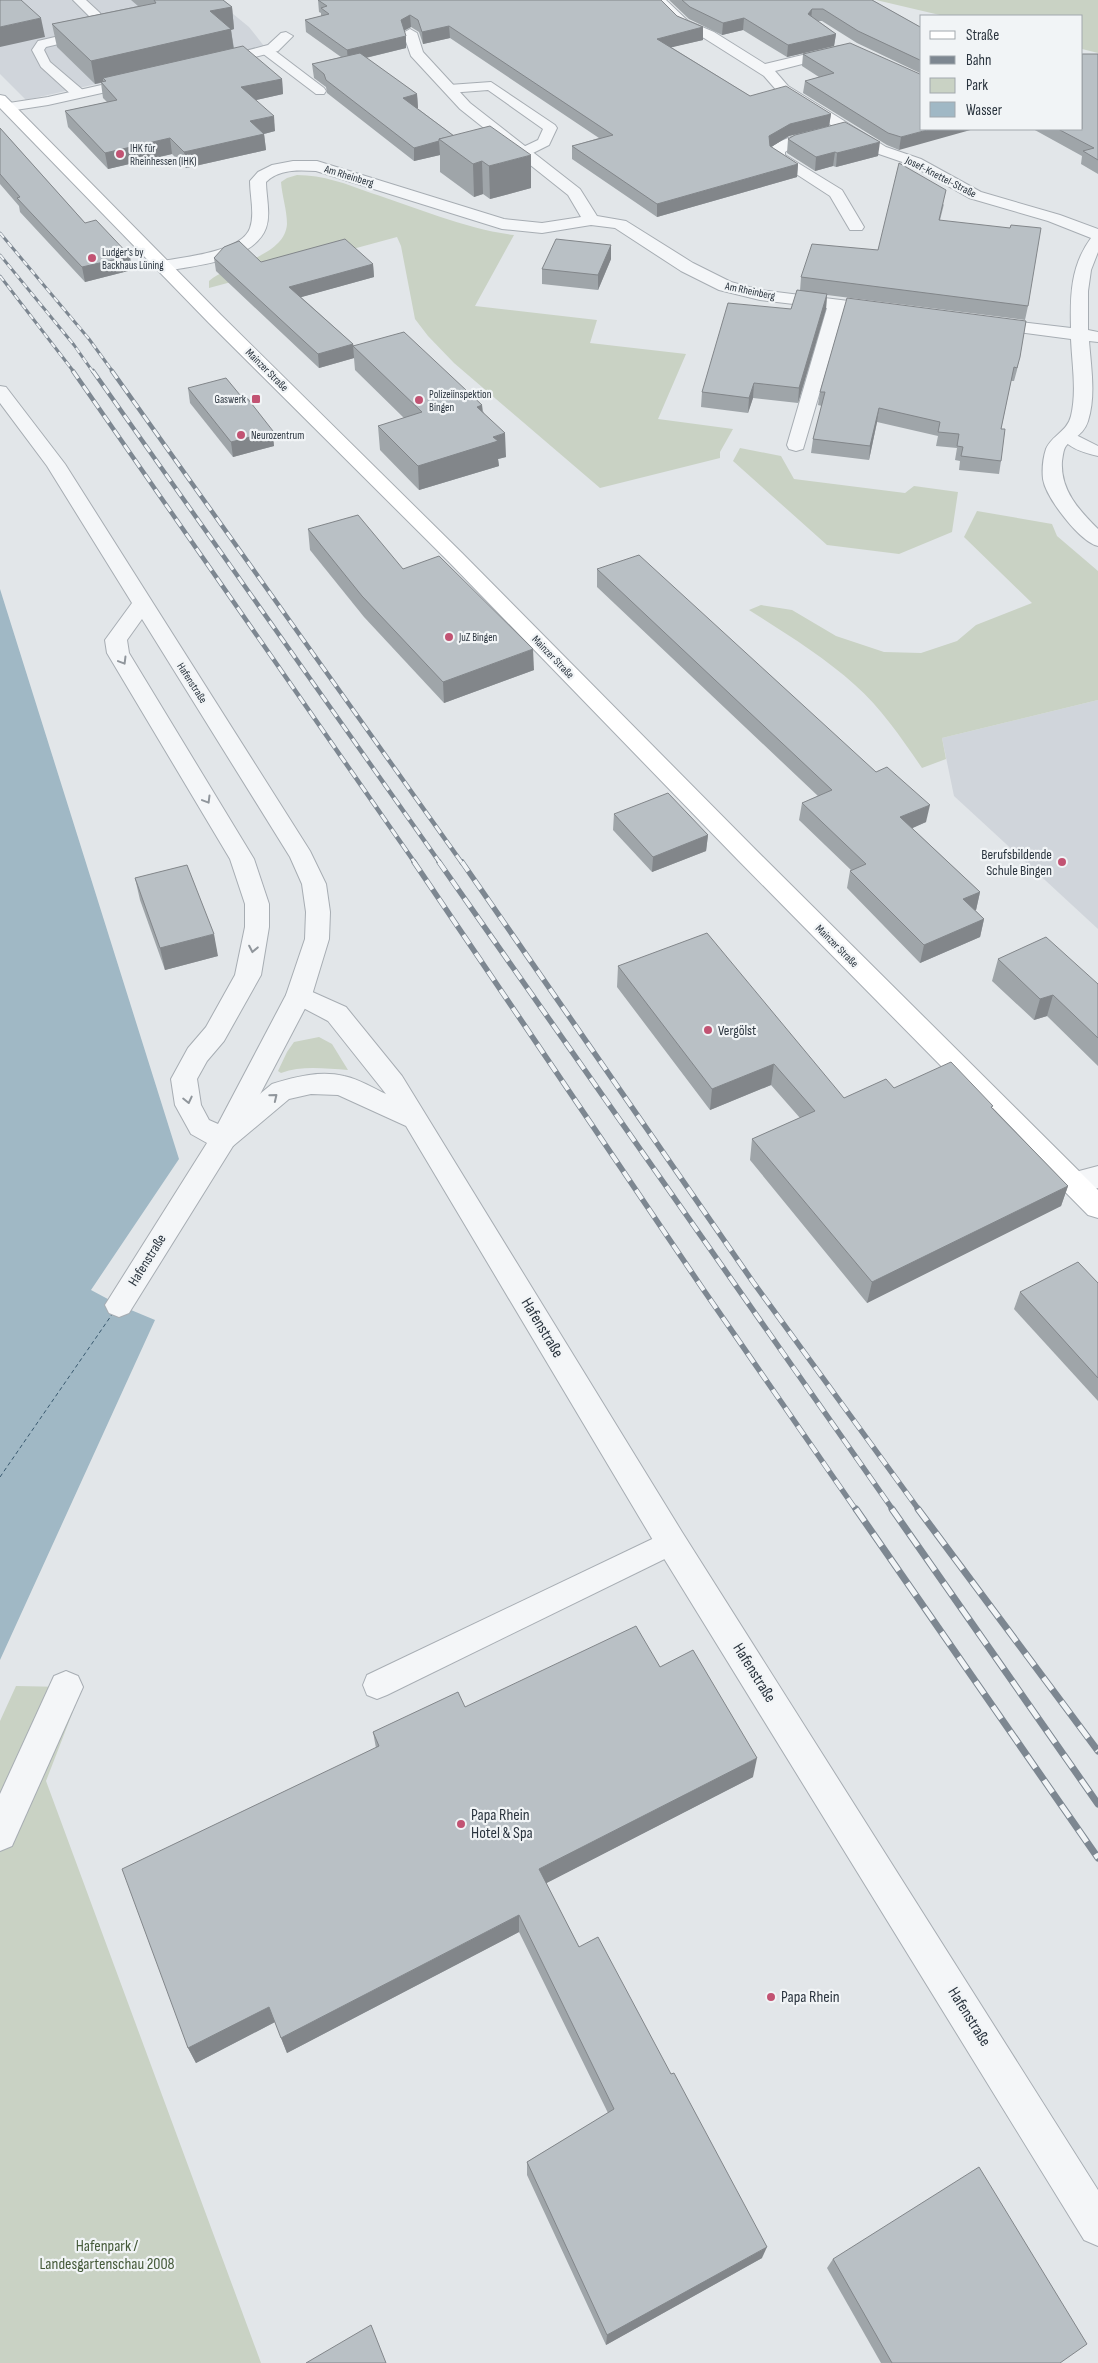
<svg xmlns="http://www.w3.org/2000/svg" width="1098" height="2363" viewBox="0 0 1098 2363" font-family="'Sofia Sans Condensed',sans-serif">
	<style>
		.built { fill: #d0d5db }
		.green { fill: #c9d2c4 }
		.water { fill: #a0b8c5 }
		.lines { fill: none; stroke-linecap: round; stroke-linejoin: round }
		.ferry { stroke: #39596f; stroke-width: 1; stroke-dasharray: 4 3; stroke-linecap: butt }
		.service-casing { stroke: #a7adb3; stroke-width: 2 }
		.pedestrian-casing { stroke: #a7adb3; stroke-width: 2 }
		.minor-casing { stroke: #a7adb3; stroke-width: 2 }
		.tertiary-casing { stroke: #a7adb3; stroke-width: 2 }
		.secondary-casing { stroke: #a7adb3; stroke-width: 2 }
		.service { fill: #f4f6f8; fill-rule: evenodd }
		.pedestrian { fill: #f4f6f8; fill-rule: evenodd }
		.minor { fill: #f4f6f8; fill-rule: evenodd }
		.tertiary { fill: #f4f6f8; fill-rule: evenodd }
		.secondary { fill: #fff; fill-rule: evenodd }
		.rail-far3-casing { stroke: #7d8791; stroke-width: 3 }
		.rail-far2-casing { stroke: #7d8791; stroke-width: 4.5 }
		.rail-far1-casing { stroke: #7d8791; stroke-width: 5.5 }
		.rail-casing { stroke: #7d8791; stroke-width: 7 }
		.rail-far3 { stroke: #f1f4f6; stroke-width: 2; stroke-dasharray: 6; stroke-linecap: butt }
		.rail-far2 { stroke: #f1f4f6; stroke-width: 3; stroke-dasharray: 9; stroke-linecap: butt }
		.rail-far1 { stroke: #f1f4f6; stroke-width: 4; stroke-dasharray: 11; stroke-linecap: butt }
		.rail { stroke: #f1f4f6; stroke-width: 5; stroke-dasharray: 15; stroke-linecap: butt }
		.wall { fill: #9fa5a9 }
		.shaded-wall { fill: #82868a }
		.building { fill: #b9c0c5; stroke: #82868a }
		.oneway { stroke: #90969c }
		.poi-dot { fill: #c25373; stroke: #f1f4f6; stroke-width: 2 }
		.labels { text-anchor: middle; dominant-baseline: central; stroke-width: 4.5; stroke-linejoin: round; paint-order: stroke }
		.far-poi-label { font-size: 11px; fill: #2b353f; stroke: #f1f4f6; text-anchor: start }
		.far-street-label { font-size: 11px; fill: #2b353f; stroke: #f1f4f6 }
		.poi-label { font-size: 14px; fill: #2b353f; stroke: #f1f4f6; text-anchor: end }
		.street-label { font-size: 14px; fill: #2b353f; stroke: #f1f4f6 }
		.near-street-label { font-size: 16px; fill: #2b353f; stroke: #f1f4f6 }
		.near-poi-label { font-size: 16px; fill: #2b353f; stroke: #f1f4f6; text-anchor: start }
		.near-park-label { font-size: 16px; fill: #455a3a; stroke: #f1f4f6 }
	</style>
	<rect width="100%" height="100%" fill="#e2e6e9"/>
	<g class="built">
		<path d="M0 0H216L249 27 264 46 26 100 0 74Z"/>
		<path d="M1098 700V929L954 796 942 738Z"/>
	</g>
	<g class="green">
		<path d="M876 0H1098V53L1082 49V16H944Z"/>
		<path d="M297 175C323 175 347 184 371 193 418 208 465 229 514 235L475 306 597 320 590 343 686 354 658 419 733 429 720 452V458L600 488 454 363 428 336 415 319 401 246 397 237 209 288V281C228 264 285 257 287 224 287 210 282 196 281 182L287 178Z"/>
		<path d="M740 448 781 456 794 479 905 493 914 486 958 492 952 532 899 554 827 545 733 461Z"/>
		<path d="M977 511 1052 524 1057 536 1098 571V700L942 738 946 759 922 768C902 739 882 709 855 685 823 656 785 633 749 610L761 605 792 610 836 636 884 652 921 653 957 641 976 625 1032 603 964 537Z"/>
		<path d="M319 1037 332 1044 348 1070C326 1069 303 1065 281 1073L278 1071 287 1052 294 1042Z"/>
		<path d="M16 1686 66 1687 77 1701 46 1781 261 2363H0V1721Z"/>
	</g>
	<path class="water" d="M0 589 179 1159 91 1290 119 1305 155 1320 0 1660Z"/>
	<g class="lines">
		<path class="ferry" d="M0 1477 113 1313"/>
		<g class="service-casing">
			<g id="service">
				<path d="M73 0H86L100 13 105 25 97 35 46 47 44 50 50 62 84 91 85 94 84 97H74L41 67 32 50 38 41 89 29 93 25 90 17Z"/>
				<path d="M266 46 270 47 324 88 326 91 324 94H316L262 53 260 50 262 47Z"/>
				<path d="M491 82 555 125 557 128 549 145 529 155H519L517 152 519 149 538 140 543 129 488 90 449 93 443 89 449 85Z"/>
				<path d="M1068 431 1098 446V456C1084 453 1068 448 1060 436L1062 433Z"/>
				<path d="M671 1530 681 1533 685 1542 681 1551 387 1695 377 1699 367 1695 363 1685 367 1675Z"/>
			</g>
		</g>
		<g class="pedestrian-casing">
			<path id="pedestrian" d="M66 1671 78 1676 83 1687 12 1846 0 1851V1794L54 1676Z"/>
		</g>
		<g class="minor-casing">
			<g id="minor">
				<path d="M651 0H666L688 21 714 32 765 64 840 46 845 47 847 50 845 53 775 71 788 86 886 147 921 159 981 192 1060 215 1098 229V252L1091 270 1088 291V330L1098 332V342L1089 341C1091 367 1096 396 1088 421 1083 436 1074 436 1066 446 1063 450 1063 456 1062 461 1060 490 1079 510 1098 529V546C1080 542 1046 498 1043 479 1042 470 1043 458 1046 449 1052 435 1067 432 1071 416 1077 391 1072 364 1071 339L987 328 981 327 978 323 981 319 987 318 1071 328C1070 295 1071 265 1091 238L1048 221 969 198 911 165 876 153 778 92 764 76 704 38 678 27Z"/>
				<path d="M410 29 417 33 423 52 470 103 580 189 597 216 626 221 693 263 731 282 760 290 889 306 892 310 889 314 883 315 844 310 803 449 796 451 789 449 787 445 827 308 760 300 719 290 681 271 615 228 591 225 542 233 502 229 316 171C298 170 279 169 266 182 266 196 271 214 266 228 254 261 194 266 164 271L158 270 156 266 158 262C181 257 241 253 250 228 255 214 250 196 250 181L258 172 272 165 293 161H317L504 219 542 223 581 217 568 195 460 109 411 56 403 33Z"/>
				<path d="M286 32 293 36 278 51 216 67 209 63 211 60 268 45 281 33Z"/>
				<path d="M137 77 144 81 142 84 48 105 9 111 2 107 9 103 48 97Z"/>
				<path d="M823 129 828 131 831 134 828 137 793 147 785 152V155L842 190 864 227 862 230H850L830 196 770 157 769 150C779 137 808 133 823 129Z"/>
				<path d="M299 986 346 1007 402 1076 682 1532 1098 2190V2246L1084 2240 660 1552 406 1126 338 1095 311 1094 289 1099 233 1146 223 1149 213 1146 209 1139 213 1132 272 1084C294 1077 320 1070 344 1076 359 1079 373 1088 386 1094L328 1021 290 1001 286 995 290 989Z"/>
				<path d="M1098 1166V1188L1074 1194 1064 1191 1060 1183 1064 1175Z"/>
			</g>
		</g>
		<g class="tertiary-casing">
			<path id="tertiary" d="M0 386 6 387 65 464 310 851 326 884 330 912 329 939 312 995 233 1146 129 1313 119 1317 109 1313 105 1305 207 1143 191 1134 175 1105 171 1079 188 1048 206 1027 235 975 245 927V904L230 859 107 653 105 640 132 603 47 466 0 403ZM142 619 290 857 302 884 306 912 305 939 286 995 218 1124 209 1120 201 1105 197 1079 207 1061 224 1041 261 975 269 927V904L254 859 129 653 127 640Z"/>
		</g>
		<g class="secondary-casing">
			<path id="secondary" d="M0 95 5 96 221 315 462 553 753 847 1098 1190V1218L1088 1215 737 859 448 561 209 323 0 108Z"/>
		</g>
		<use href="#service" class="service"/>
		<use href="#pedestrian" class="pedestrian"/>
		<use href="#minor" class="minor"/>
		<use href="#tertiary" class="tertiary"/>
		<use href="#secondary" class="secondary"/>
		<g class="rail-far3-casing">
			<g id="rail-far3">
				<path d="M0 233 89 339 113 372"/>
				<path d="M0 255 74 345 93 372"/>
				<path d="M0 276 74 372"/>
			</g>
		</g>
		<g class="rail-far2-casing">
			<g id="rail-far2">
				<path d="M73 371 415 863"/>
				<path d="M93 371 440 863"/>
				<path d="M112 371 462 863"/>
			</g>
		</g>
		<g class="rail-far1-casing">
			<g id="rail-far1">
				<path d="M414 862 705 1292 856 1510"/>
				<path d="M439 862 893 1510"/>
				<path d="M462 862 753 1282 919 1510"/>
			</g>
		</g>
		<g class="rail-casing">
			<g id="rail">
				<path d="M856 1509 1098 1858"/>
				<path d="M892 1509 1098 1804"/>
				<path d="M918 1509 1098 1751"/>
			</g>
		</g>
		<use href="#rail-far3" class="rail-far3"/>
		<use href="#rail-far2" class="rail-far2"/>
		<use href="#rail-far1" class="rail-far1"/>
		<use href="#rail" class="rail"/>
	</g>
	<g class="wall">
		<path d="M131 0H223L232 7 234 29 231 30 234 48 282 79 283 94 256 100 275 131 264 134 266 150 186 168 172 154 108 169 68 127 65 111 107 102 103 98 101 83 95 84 57 47 52 24 138 6Z"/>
		<path d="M318 0 677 16 703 27V40L671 47 750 96 831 114 829 126 789 136 771 147 798 164 797 177 657 217 572 159V146L599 138 450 38 423 44 419 32 411 27 404 31 406 48 366 58 417 94 418 108H417L454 136 531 188 490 199 483 194 474 197 440 172V155L414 161 327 93 326 87 314 78 312 64 341 57 306 32 305 20 321 16V13L319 12Z"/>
		<path d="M669 0H872L922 28V74L857 43 822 21H818L836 34 834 46 787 57 743 30 722 35 689 19Z"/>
		<path d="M803 54 922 75 899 150 887 145 803 93 805 81 819 77 802 66Z"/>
		<path d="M1098 54V174L1081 164 1082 156 1033 129H1082Z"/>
		<path d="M0 128 85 223 132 270 85 282 20 212 19 206 0 184Z"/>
		<path d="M788 139 878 156 836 167 833 166 815 171 787 153Z"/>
		<path d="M944 204 940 220 1028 306 1025 320 827 295 826 309 798 403 753 398 748 413 701 407 702 392 791 309 800 291 801 277 878 250Z"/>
		<path d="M611 245V259L598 290 542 284V269Z"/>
		<path d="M214 258 261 262 373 264 374 277 301 297 353 344 354 346 482 405 483 411 506 457 498 459 499 466 419 490 380 450 378 426 404 418 355 370 354 358 319 368 216 271Z"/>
		<path d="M1026 321 1017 370 1014 381H1011L1001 429V461L999 474 959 470 960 461 955 460 957 448 936 446 938 436 877 422 869 460 811 453 813 439 822 406 818 405 820 392Z"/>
		<path d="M188 388 240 395 274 446 233 457 190 403Z"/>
		<path d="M308 529 403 569 534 670 444 703 364 617 310 550Z"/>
		<path d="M597 569 926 822 912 828 980 892 976 910H975L984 919 980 937 920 963 847 888 850 871 851 870 799 820 802 803 818 796 597 587Z"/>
		<path d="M614 814 708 835 706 851 652 872 613 830Z"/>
		<path d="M135 878 218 956 165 970 140 900Z"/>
		<path d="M998 959 1098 984V1066L1047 1016 1034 1020 992 981Z"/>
		<path d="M618 966 844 1098 894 1088 993 1108 1068 1186 1061 1206 867 1303 750 1160 752 1139 800 1118 771 1085 710 1110 617 987Z"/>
		<path d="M1098 1283V1401L1014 1309 1020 1292Z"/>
		<path d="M660 1667 753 1777 546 1883 579 1947 762 2258 606 2345 527 2175V2162L608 2113 519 1932 287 2053 275 2022 196 2063 188 2048 376 1748 373 1732 465 1707Z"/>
		<path d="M833 2259 1060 2363H881L827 2268Z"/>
	</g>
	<g class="shaded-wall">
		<path d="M232 7 234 29 231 30 234 52 103 78V82L95 84 91 61 210 11Z"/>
		<path d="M812 9 811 21 808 14Z"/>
		<path d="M410 15 411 27 401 32V20Z"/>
		<path d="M41 18 45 37 0 47V27Z"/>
		<path d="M744 18 743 30 722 35 723 23Z"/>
		<path d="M449 26 450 38 423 44 422 32Z"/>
		<path d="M703 27V40L656 51 657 39Z"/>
		<path d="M836 34 834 46 787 57 788 45Z"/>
		<path d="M406 36V48L348 62 347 50Z"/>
		<path d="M282 79 283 94 243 103 241 87Z"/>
		<path d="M417 94 418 108 404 112 403 98Z"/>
		<path d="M831 114 829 126 789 136 768 149 769 136 790 124Z"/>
		<path d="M274 116 275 131 252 137 250 121Z"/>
		<path d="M931 129H974L899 150 901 137Z"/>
		<path d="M264 134 266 150 186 168 184 152Z"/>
		<path d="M170 138 172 154 108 169 105 153Z"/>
		<path d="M439 141 440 155 414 161V148Z"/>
		<path d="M880 142 878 156 836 167 837 153Z"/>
		<path d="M835 152 833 166 815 171 816 157Z"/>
		<path d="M531 155V188L490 199 489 166Z"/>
		<path d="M482 161 483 194 474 197 473 164Z"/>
		<path d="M798 164 797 177 657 217V204Z"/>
		<path d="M611 245V259L598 290V275Z"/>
		<path d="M130 256 132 270 85 282 82 267Z"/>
		<path d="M373 264 374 277 291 300 289 287Z"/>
		<path d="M827 294 826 309 798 403 799 388Z"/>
		<path d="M353 344 354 358 319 368 318 354Z"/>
		<path d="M754 383 753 398 748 413 749 398Z"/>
		<path d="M482 405 483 429 477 407Z"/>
		<path d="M879 408 877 422 869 460 870 446Z"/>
		<path d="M273 431 274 446 233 457 231 442Z"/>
		<path d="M505 433 506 457 498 459 499 466 419 490 418 466 493 437Z"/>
		<path d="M533 649 534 670 444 703 443 682Z"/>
		<path d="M930 805 926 822 897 835 900 817Z"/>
		<path d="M708 835 706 851 652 872 653 857Z"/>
		<path d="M980 892 976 910 959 917 963 899Z"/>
		<path d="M984 919 980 937 920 963 924 945Z"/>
		<path d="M214 934 218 956 165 970 160 948Z"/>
		<path d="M1053 995 1047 1016 1034 1020 1040 999Z"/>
		<path d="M774 1064 771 1085 710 1110 712 1089Z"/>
		<path d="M1068 1186 1061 1206 867 1303 872 1282Z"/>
		<path d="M757 1758 753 1777 539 1887V1869Z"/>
		<path d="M519 1915V1932L287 2053 281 2038Z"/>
		<path d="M269 2007 275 2022 196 2063 188 2048Z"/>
		<path d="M767 2247 762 2258 606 2345 607 2335Z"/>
	</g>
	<g class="building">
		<path d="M0 0H21L41 18 0 27Z"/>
		<path d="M154 0H223L232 7 210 11 231 29 91 61 52 24 156 3Z"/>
		<path d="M318 0H661L677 16 703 27 657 39 750 96 786 86 831 114 790 124 769 136 770 146 798 164 657 204 572 146 613 135 449 26 422 32 418 20 410 15 401 20 406 36 347 50 305 20 329 14 321 8 327 6Z"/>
		<path d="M682 0H872L922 28V61L858 31 823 9H812L808 14 836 34 788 45 744 18 723 23 690 7Z"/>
		<path d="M850 43 922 75V129H931L901 137 888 133 805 81 834 73 803 54Z"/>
		<path d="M243 46 282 79 241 87 274 116 250 121 264 134 184 152 170 138 105 153 65 111 117 100 101 82 106 81 103 78Z"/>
		<path d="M360 53 417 94 403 98 454 136 439 139V141L414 148 326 80 324 74 312 64Z"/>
		<path d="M1082 54H1098V160L1083 151 1094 148 1058 129H1082Z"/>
		<path d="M845 122 880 142 837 153 835 152 816 157 788 139 795 135Z"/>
		<path d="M490 126 531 155 489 166 482 161 473 164 439 139Z"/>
		<path d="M0 128 85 223 96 220 130 256 82 267 17 198 20 197 0 174Z"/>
		<path d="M899 163 946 190 939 220 1010 228 1011 225 1041 228 1028 306 801 277 812 244 878 250Z"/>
		<path d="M345 239 373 264 289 287 353 344 318 354 214 258 224 247 239 241 261 262Z"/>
		<path d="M556 239 611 245 598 275 542 269Z"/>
		<path d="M797 290 827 294 799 388 754 383 749 398 702 392 728 303 791 309Z"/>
		<path d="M847 298 1026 321 1020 357 1017 368 1014 367 1001 429H1005L1001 461 961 456 963 447 957 446 959 434 938 432 940 422 879 408 870 446 813 439 825 392H820Z"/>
		<path d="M404 332 482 405 477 407 505 433 493 437 498 441 418 466 378 426 422 412 353 346Z"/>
		<path d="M226 378 240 395 244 394 273 431 231 442 188 388Z"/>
		<path d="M358 515 403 569 439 556 533 649 443 682 362 596 308 529Z"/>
		<path d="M639 555 876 772 887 767 930 805 900 817 980 892 963 899 984 919 924 945 850 871 866 864 802 803 832 790 597 569Z"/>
		<path d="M668 793 708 835 653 857 614 814Z"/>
		<path d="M187 865 214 934 160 948 135 878Z"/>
		<path d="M707 933 844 1098 886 1079 894 1088 951 1062 993 1106 991 1107 1068 1186 872 1282 752 1139 815 1111 774 1064 712 1089 618 966Z"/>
		<path d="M1046 937 1098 984V1038L1053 995 1040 999 998 959Z"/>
		<path d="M1078 1262 1098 1283V1378L1020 1292Z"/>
		<path d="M636 1626 660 1667 693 1650 757 1758 539 1869 579 1947 598 1937 671 2074 674 2073 767 2247 607 2335 527 2162 614 2109 519 1915 281 2038 269 2007 188 2048 122 1869 379 1746 373 1732 458 1692 465 1707Z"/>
		<path d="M979 2167 1087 2344 1060 2363H892L833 2259Z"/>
		<path d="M371 2325 386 2363H306Z"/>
	</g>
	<defs><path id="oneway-chevron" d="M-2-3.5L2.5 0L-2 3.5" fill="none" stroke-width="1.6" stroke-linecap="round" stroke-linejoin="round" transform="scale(1.25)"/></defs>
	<g class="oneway">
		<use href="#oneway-chevron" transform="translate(123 661) rotate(59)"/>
		<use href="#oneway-chevron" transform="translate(207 800) rotate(59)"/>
		<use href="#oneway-chevron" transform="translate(253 949) rotate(101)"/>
		<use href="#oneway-chevron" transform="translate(274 1097) rotate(-39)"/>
		<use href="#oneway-chevron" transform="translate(188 1100) rotate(77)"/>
	</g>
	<g class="poi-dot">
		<circle cx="120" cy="154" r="5"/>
		<circle cx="92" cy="258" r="5"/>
		<rect x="251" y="394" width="10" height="10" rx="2.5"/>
		<circle cx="419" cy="400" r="5"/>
		<circle cx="241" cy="435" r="5"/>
		<circle cx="449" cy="637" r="5"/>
		<circle cx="1062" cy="862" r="5"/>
		<circle cx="708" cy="1030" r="5"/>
		<circle cx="461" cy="1824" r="5"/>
		<circle cx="771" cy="1997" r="5"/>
	</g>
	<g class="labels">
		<g class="far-poi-label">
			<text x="130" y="148">IHK für<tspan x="130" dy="13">Rheinhessen (IHK)</tspan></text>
			<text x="102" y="252">Ludger's by<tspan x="102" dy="13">Backhaus Lüning</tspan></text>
			<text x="429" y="394">Polizeiinspektion<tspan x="429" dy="13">Bingen</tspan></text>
			<text x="246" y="399" text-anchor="end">Gaswerk</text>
			<text x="251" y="435">Neurozentrum</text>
			<text x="459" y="637">JuZ Bingen</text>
		</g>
		<g class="far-street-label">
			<text transform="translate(349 176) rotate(17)">Am Rheinberg</text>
			<text transform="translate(941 177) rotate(27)">Josef-Knettel-Straße</text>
			<text transform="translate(750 291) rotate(12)">Am Rheinberg</text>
			<text transform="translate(267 370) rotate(45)">Mainzer Straße</text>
			<text transform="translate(553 657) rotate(46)">Mainzer Straße</text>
			<text transform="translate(192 683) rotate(57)">Hafenstraße</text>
			<text transform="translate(837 946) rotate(45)">Mainzer Straße</text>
		</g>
		<g class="poi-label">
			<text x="1052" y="854">Berufsbildende<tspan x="1052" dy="16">Schule Bingen</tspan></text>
			<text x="718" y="1030" text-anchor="start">Vergölst</text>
		</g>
		<g class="street-label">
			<text transform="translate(147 1260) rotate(-58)">Hafenstraße</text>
		</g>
		<g class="near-street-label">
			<text transform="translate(542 1328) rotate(59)">Hafenstraße</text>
			<text transform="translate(754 1673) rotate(58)">Hafenstraße</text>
			<text transform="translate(969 2017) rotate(58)">Hafenstraße</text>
		</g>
		<g class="near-poi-label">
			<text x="471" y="1815">Papa Rhein<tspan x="471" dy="18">Hotel &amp; Spa</tspan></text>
			<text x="781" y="1997">Papa Rhein</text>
		</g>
		<g class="near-park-label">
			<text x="107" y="2246">Hafenpark /<tspan x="107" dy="18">Landesgartenschau 2008</tspan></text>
		</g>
	</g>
	<rect x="920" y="15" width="162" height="115" fill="#f1f4f6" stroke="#a2a8ad"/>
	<rect x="930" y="31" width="25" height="8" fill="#ffffff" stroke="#a2a8ad"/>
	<text x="966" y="40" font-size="15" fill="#2b353f">Straße</text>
	<rect x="930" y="56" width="25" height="8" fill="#7d8791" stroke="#a2a8ad"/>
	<text x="966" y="65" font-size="15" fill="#2b353f">Bahn</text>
	<rect x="930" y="78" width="25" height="15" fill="#c9d2c4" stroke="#a2a8ad"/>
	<text x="966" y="90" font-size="15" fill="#2b353f">Park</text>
	<rect x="930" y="102" width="25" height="15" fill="#a0b8c5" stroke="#a2a8ad"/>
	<text x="966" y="115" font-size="15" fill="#2b353f">Wasser</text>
</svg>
